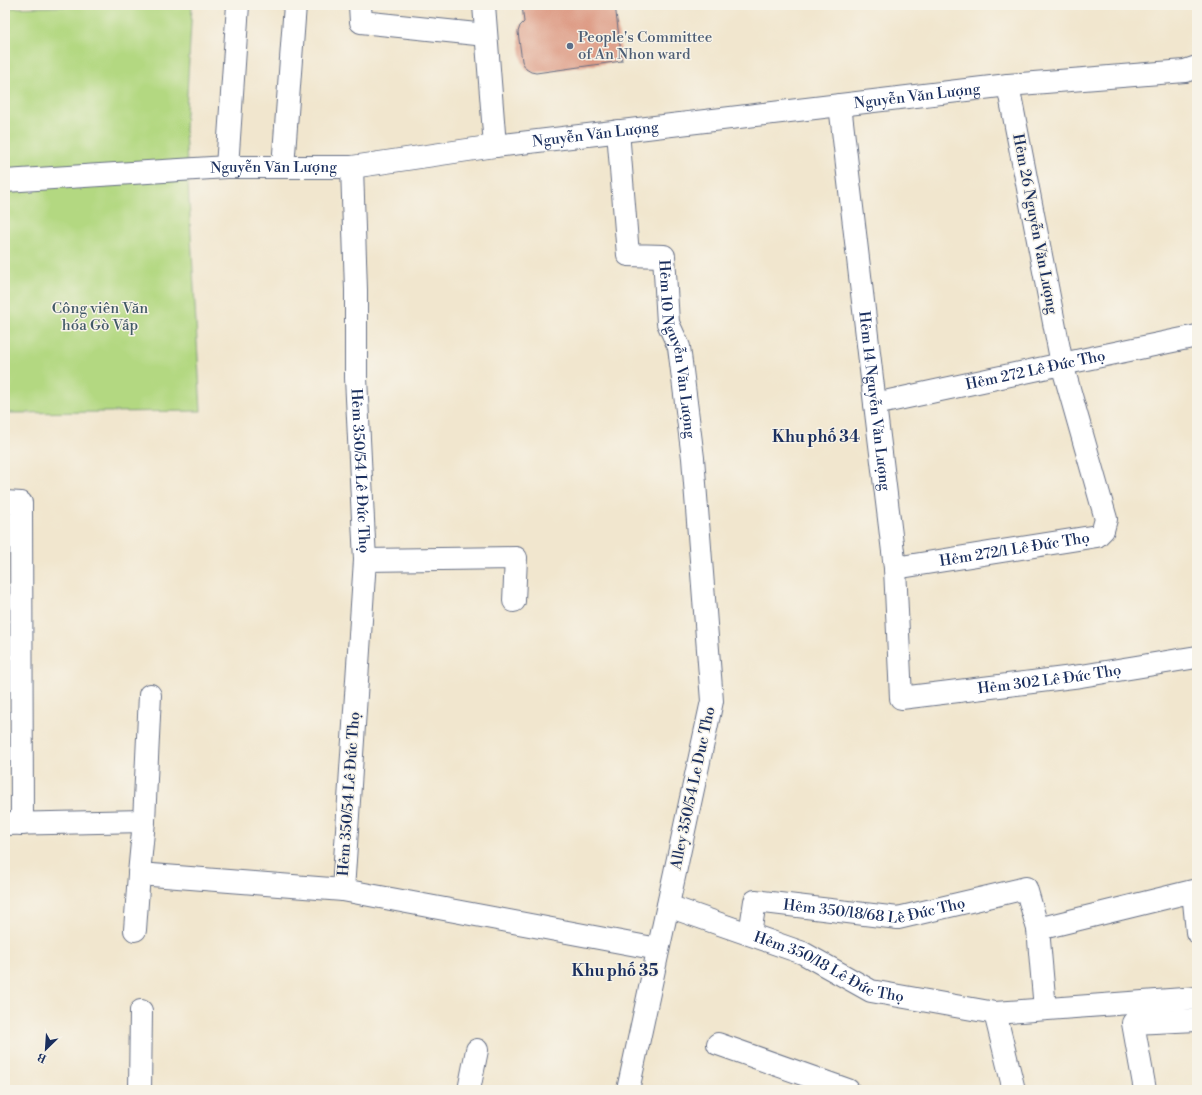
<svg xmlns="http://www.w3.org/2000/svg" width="1202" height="1095" viewBox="0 0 1202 1095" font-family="'Libre Bodoni',serif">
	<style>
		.green { fill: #b3d881; stroke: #678470 }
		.building { fill: #da9179 }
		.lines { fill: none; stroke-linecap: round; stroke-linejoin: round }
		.minor-casing { stroke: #666f85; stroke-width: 24 }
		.minor { stroke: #fff; stroke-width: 22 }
		.service-dot { fill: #5c6f8a; stroke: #f7f3e8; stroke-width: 1.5 }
		.labels { text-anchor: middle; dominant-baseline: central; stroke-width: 3; stroke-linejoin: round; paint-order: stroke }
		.service-label { font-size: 15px; fill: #4e5e75; stroke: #f7f3e8; text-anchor: start }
		.street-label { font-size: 15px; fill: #1b2f5e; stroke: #f7f3e8 }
		.park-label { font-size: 15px; fill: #415967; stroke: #f7f3e8 }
		.neighbourhood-label { font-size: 16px; font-weight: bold; fill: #1b2f5e; stroke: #f7f3e8 }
	</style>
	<rect width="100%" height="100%" fill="#f7f3e8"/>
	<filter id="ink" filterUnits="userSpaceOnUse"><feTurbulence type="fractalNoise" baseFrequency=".025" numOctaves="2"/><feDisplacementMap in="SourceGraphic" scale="8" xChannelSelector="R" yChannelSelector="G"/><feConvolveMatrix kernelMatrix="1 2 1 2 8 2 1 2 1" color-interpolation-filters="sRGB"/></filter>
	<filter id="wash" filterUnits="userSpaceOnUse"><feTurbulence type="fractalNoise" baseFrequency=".012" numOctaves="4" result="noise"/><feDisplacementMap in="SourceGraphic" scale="16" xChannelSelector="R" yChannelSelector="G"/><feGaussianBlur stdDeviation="0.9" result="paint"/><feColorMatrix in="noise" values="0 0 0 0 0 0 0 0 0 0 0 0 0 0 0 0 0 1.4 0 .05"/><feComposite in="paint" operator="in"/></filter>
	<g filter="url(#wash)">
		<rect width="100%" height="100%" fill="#f1e6ce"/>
		<path class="green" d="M130 5H192L185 130 201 411 5 413V8Z"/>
		<g id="blocks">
			<path class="building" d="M522 5H615L622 61 536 73 531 72 526 69 522 61 518 32 520 26 524 22Z"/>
		</g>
	</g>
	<g filter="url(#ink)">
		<use href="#blocks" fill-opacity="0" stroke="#666f85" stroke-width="1"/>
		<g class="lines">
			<g class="minor-casing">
				<g id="minor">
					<path d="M360 5 361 22 486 35"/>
					<path d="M484 5 495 146"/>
					<path id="s1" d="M840 105 875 404 895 568 901 698 1081 676 1197 657"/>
					<path id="s2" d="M618 131 628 255 664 256 668 323 679 347 693 458 712 701 628 1090"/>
					<path d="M227 167 238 5"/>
					<path d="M283 167 295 5"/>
					<path id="s3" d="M352 167 356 290V378L365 560 343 890 658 949"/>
					<path id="s4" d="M5 181 227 167H352L495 146 1008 85 1185 71 1197 67"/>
					<path id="s5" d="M875 404 1062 364 1197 336"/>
					<path d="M5 502 21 503 22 824"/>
					<path d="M365 560 516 558 514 601"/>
					<path id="s6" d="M895 568 1097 536 1103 530 1106 519 1062 364 1008 85"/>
					<path d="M150 695 144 821 139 874 343 890"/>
					<path d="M5 824 144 821"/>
					<path id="s7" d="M668 906 803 953 871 991 995 1013 1197 998"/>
					<path d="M1038 929 1193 891 1197 932"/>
					<path d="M135 930 139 874"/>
					<path id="s8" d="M750 934 755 901 898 918 1026 888 1038 929 1045 1009"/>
					<path d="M995 1013 1014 1090"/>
					<path d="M718 1044 848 1090"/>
					<path d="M140 1090 141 1011"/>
					<path d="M469 1090 477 1050"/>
					<path d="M1145 1090 1133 1023 1197 1020"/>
				</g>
			</g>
			<use href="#minor" class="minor"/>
		</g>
	</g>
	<circle class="service-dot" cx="570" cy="46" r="4"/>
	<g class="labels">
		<g class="service-label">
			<text x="578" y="37">People's Committee<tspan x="578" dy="17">of An Nhon ward</tspan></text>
		</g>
		<g class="street-label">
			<text stroke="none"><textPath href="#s4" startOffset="917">Nguyễn Văn Lượng</textPath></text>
			<text stroke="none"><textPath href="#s4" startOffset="593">Nguyễn Văn Lượng</textPath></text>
			<text stroke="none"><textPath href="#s4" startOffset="269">Nguyễn Văn Lượng</textPath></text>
			<text transform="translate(1035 224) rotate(79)">Hẻm 26 Nguyễn Văn Lượng</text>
			<text stroke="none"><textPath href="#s2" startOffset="255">Hẻm 10 Nguyễn Văn Lượng</textPath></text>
			<text stroke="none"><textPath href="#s5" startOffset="164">Hẻm 272 Lê Đức Thọ</textPath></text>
			<text stroke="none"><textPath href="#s1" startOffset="298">Hẻm 14 Nguyễn Văn Lượng</textPath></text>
			<text stroke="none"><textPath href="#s3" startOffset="304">Hẻm 350/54 Lê Đức Thọ</textPath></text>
			<text stroke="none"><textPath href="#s6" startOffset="121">Hẻm 272/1 Lê Đức Thọ</textPath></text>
			<text stroke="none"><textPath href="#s1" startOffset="746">Hẻm 302 Lê Đức Thọ</textPath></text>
			<text transform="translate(693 788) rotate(-78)">Alley 350/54 Le Duc Tho</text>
			<text transform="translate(349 794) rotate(-86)">Hẻm 350/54 Lê Đức Thọ</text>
			<text stroke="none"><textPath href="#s8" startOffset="154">Hẻm 350/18/68 Lê Đức Thọ</textPath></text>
			<text stroke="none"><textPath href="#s7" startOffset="173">Hẻm 350/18 Lê Đức Thọ</textPath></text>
		</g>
		<g class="park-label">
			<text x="100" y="308">Công viên Văn<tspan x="100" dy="17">hóa Gò Vấp</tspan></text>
		</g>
		<g class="neighbourhood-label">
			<text x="816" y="437">Khu phố 34</text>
			<text x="615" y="971">Khu phố 35</text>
		</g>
	</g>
	<rect width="1202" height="1095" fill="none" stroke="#f7f3e8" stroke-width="20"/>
	<g transform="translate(46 1049) rotate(205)" stroke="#f7f3e8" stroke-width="3" paint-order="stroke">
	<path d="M0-3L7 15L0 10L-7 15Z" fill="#1b2f5e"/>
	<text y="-6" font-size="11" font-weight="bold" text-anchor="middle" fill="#1b2f5e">B</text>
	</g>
</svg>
